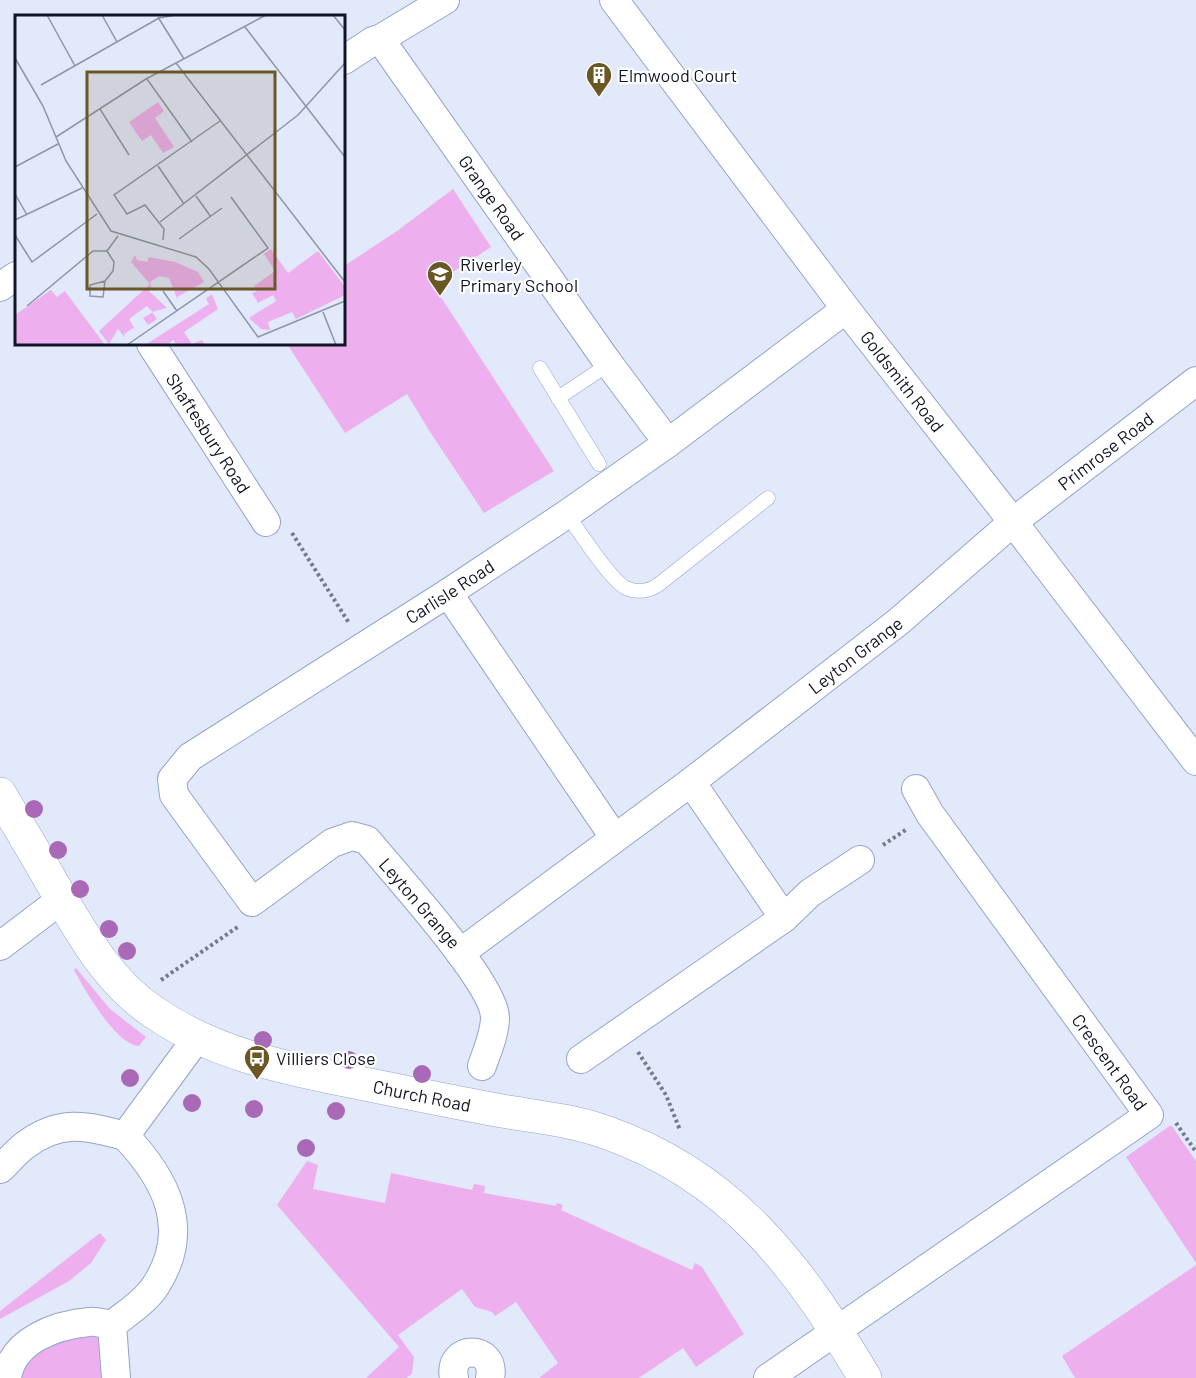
<svg xmlns="http://www.w3.org/2000/svg" width="1196" height="1378" viewBox="0 0 1196 1378" font-family="Barlow,sans-serif">
	<style>
		.green { fill: #eeafee }
		.lines { fill: none; stroke-linecap: round; stroke-linejoin: round }
		.service-casing { stroke: #93a4cd; stroke-width: 15 }
		.minor-casing { stroke: #93a4cd; stroke-width: 30 }
		.primary-casing { stroke: #93a4cd; stroke-width: 34 }
		.path { stroke: #757b8b; stroke-width: 4; stroke-dasharray: 3 3; stroke-linecap: butt }
		.service { stroke: #fff; stroke-width: 14 }
		.minor { stroke: #fff; stroke-width: 28 }
		.primary { stroke: #fff; stroke-width: 33 }
		.tree { fill: #aa69b7 }
		.labels { text-anchor: middle; dominant-baseline: central; stroke-width: 4.5; stroke-linejoin: round; paint-order: stroke }
		.poi-label { font-size: 18px; fill: #111625; stroke: #fff; text-anchor: start }
		.street-label { font-size: 18px; fill: #111625; stroke: #fff }
		.inset-road { fill: none; stroke: #8e95a5; stroke-width: 1.5 }
		.view { fill: #6b5726; fill-opacity: 0.15; stroke: #6b5726; stroke-width: 3 }
		.inset-edge { fill: none; stroke: #111625; stroke-width: 3 }
	</style>
	<rect width="100%" height="100%" fill="#e2e9fb"/>
	<g class="green">
		<path d="M453 189 491 247 433 285 554 471 484 513 430 432 407 394 345 433 287 344H344V266L397 231Z"/>
		<path d="M76 968 110 1009 146 1037 139 1046C115 1044 85 990 74 970Z"/>
		<path d="M1171 1125 1196 1161V1263L1126 1157Z"/>
		<path d="M307 1161 318 1165 313 1189 385 1203 391 1173 472 1190 474 1184 485 1186 484 1193 556 1206 557 1203 563 1205 561 1210 692 1270 695 1263 702 1267 744 1334 696 1367 683 1348 639 1378H539L558 1363 516 1302 495 1316 492 1312 475 1307 462 1289 398 1335 414 1357 412 1374 406 1378H366L399 1347 277 1205Z"/>
		<path d="M100 1233 106 1240 91 1263 69 1281 0 1319V1311Z"/>
		<path d="M1196 1265V1378H1075L1062 1356Z"/>
		<path d="M93 1332 98 1339 108 1378H14L25 1354Z"/>
	</g>
	<g class="lines">
		<g class="service-casing">
			<g id="service">
				<path d="M540 368 599 464"/>
				<path d="M558 398 609 364"/>
				<path d="M567 514C578 530 611 581 626 588 637 593 649 591 658 585L768 498"/>
			</g>
		</g>
		<g class="minor-casing">
			<g id="minor">
				<path id="s1" d="M614 0 846 309 1013 522 1196 761"/>
				<path id="s2" d="M380 39 609 364 668 443"/>
				<path d="M344 60 373 41 380 39 445 0"/>
				<path d="M0 287 16 276"/>
				<path id="s3" d="M151 344 266 522"/>
				<path d="M448 593 614 837"/>
				<path d="M691 782 784 918"/>
				<path d="M0 946 62 899"/>
				<path id="s4" d="M460 953 691 782 898 622 1013 522 1196 381"/>
				<path d="M581 1059 784 918 810 893 860 860"/>
				<path id="s5" d="M482 1066C487 1051 495 1034 495 1017 494 982 393 872 367 840L352 836 332 843 252 902 174 795 172 779 190 757 448 593 567 514 668 443 846 309"/>
				<path d="M125 1136 197 1038"/>
				<path d="M0 1169C8 1162 15 1153 24 1146 59 1119 86 1125 125 1136"/>
				<path d="M112 1325 116 1378"/>
				<path d="M7 1378C12 1340 56 1325 89 1322 96 1321 105 1324 112 1325 127 1313 146 1301 156 1285 192 1229 166 1179 125 1136"/>
				<path d="M454 1378C447 1344 497 1344 490 1378"/>
				<path d="M768 1378 1149 1115 930 814 916 789"/>
			</g>
		</g>
		<g class="primary-casing">
			<g id="primary">
				<path id="s6" d="M0 794C20 828 40 861 59 895 85 938 109 982 152 1011 212 1053 283 1068 355 1082 404 1092 453 1102 502 1111 536 1117 572 1120 605 1132 732 1176 799 1267 865 1378"/>
			</g>
		</g>
		<g class="path">
			<path d="M292 533 349 623"/>
			<path d="M883 845 907 829"/>
			<path d="M161 980 239 926"/>
			<path d="M638 1052 666 1095 680 1130"/>
			<path d="M1176 1123 1196 1152"/>
		</g>
		<use href="#service" class="service"/>
		<use href="#minor" class="minor"/>
		<use href="#primary" class="primary"/>
	</g>
	<g class="tree">
		<circle cx="34" cy="809" r="9"/>
		<circle cx="58" cy="850" r="9"/>
		<circle cx="80" cy="889" r="9"/>
		<circle cx="109" cy="929" r="9"/>
		<circle cx="127" cy="951" r="9"/>
		<circle cx="263" cy="1040" r="9"/>
		<circle cx="349" cy="1060" r="9"/>
		<circle cx="422" cy="1074" r="9"/>
		<circle cx="130" cy="1078" r="9"/>
		<circle cx="192" cy="1103" r="9"/>
		<circle cx="254" cy="1109" r="9"/>
		<circle cx="336" cy="1111" r="9"/>
		<circle cx="306" cy="1148" r="9"/>
	</g>
	<defs>
		<g id="building-pin" transform="scale(1.35)"><path d="M0 17L-7.5 6A9.5 9.5 0 1 1 7.5 6Z" fill="#6b5726" stroke="#fff"/><path d="M-4-6H4V6H1V3H-1V6H-4ZM-2.5-4.3h1.7v1.8h-1.7ZM.8-4.3h1.7v1.8H.8ZM-2.5-1h1.7V.8h-1.7ZM.8-1h1.7V.8H.8Z" fill="#fff"/></g>
		<g id="school-pin" transform="scale(1.35)"><path d="M0 17L-7.5 6A9.5 9.5 0 1 1 7.5 6Z" fill="#6b5726" stroke="#fff"/><path d="M0-5L7-2L0 1L-7-2ZM-4 1L0 2.5L4 1V4Q0 6-4 4Z" fill="#fff"/></g>
		<g id="bus-pin" transform="scale(1.35)"><path d="M0 17L-7.5 6A9.5 9.5 0 1 1 7.5 6Z" fill="#6b5726" stroke="#fff"/><path d="M-5-6H5V4H4V6H2V4H-2V6H-4V4H-5ZM-3.5-4V0h7V-4ZM-3.5 1.2v1.5H-2V1.2ZM2 1.2v1.5H3.5V1.2Z" fill="#fff"/></g>
	</defs>
	<g fill-rule="evenodd">
		<use href="#building-pin" x="599" y="75"/>
		<use href="#school-pin" x="440" y="274"/>
		<use href="#bus-pin" x="257" y="1058"/>
	</g>
	<g class="labels">
		<g class="poi-label">
			<text x="618" y="75">Elmwood Court</text>
			<text x="460" y="264">Riverley<tspan x="460" dy="21">Primary School</tspan></text>
			<text x="276" y="1058">Villiers Close</text>
		</g>
		<g class="street-label">
			<text stroke="none"><textPath href="#s2" startOffset="194">Grange Road</textPath></text>
			<text stroke="none"><textPath href="#s1" startOffset="478">Goldsmith Road</textPath></text>
			<text stroke="none"><textPath href="#s3" startOffset="106">Shaftesbury Road</textPath></text>
			<text stroke="none"><textPath href="#s4" startOffset="818">Primrose Road</textPath></text>
			<text stroke="none"><textPath href="#s5" startOffset="892">Carlisle Road</textPath></text>
			<text stroke="none"><textPath href="#s4" startOffset="495">Leyton Grange</textPath></text>
			<text transform="translate(420 903) rotate(49)">Leyton Grange</text>
			<text transform="translate(1110 1062) rotate(54)">Crescent Road</text>
			<text stroke="none"><textPath href="#s6" startOffset="552">Church Road</textPath></text>
		</g>
	</g>
	<g transform="translate(15 15)">
		<rect width="330" height="330" fill="#e2e9fb"/>
		<path d="M143 87 149 96 140 103 159 132 148 138 136 120 127 126 114 107ZM256 234 273 258 303 236 330 272V280L281 304 277 297 253 307 255 315 246 314 234 303 261 286 258 280 243 288 237 278 242 276 239 271 260 256 249 239ZM120 240 122 245 132 247 134 242 160 247 183 257 189 267 162 282 163 286 154 263 144 261 135 267 137 274 134 276 152 293 137 297 142 304 133 310 128 303 138 297 132 291 114 304 121 316 118 313 109 319 110 323 103 314 94 329 84 316 135 269 116 247ZM36 275 42 282 50 276 90 330H0V300ZM197 279 203 294 169 317 177 329 187 325 190 330H162L158 325 152 330H130L194 289 191 284Z" fill="#eeafee"/>
		<path class="inset-road" d="M32 0 60 51M87 0 102 27M318 0 330 15M143 2 169 44M230 12 330 142M0 43 28 91 51 146 96 216 181 242 194 254 243 322 330 286M161 48 330 267M132 64 177 127M26 70 144 3 161 0M85 94 114 140M41 122 131 64 251 0M143 151 169 189M0 152 43 129M0 179 12 200M181 181 196 202M0 205 67 173M145 207 283 100 330 48M0 220 17 247 82 199M164 224 207 193M148 225 149 214 130 190 112 199 99 180 205 106M92 236 103 221M90 266 88 282 75 281V270L90 266 98 256 99 247 92 236M148 276 162 296M12 291 78 236H92M308 297 321 330M112 330 253 233 216 182"/>
		<path class="view" d="M72 57H260V274H72Z"/>
		<rect width="330" height="330" class="inset-edge"/>
	</g>
</svg>
